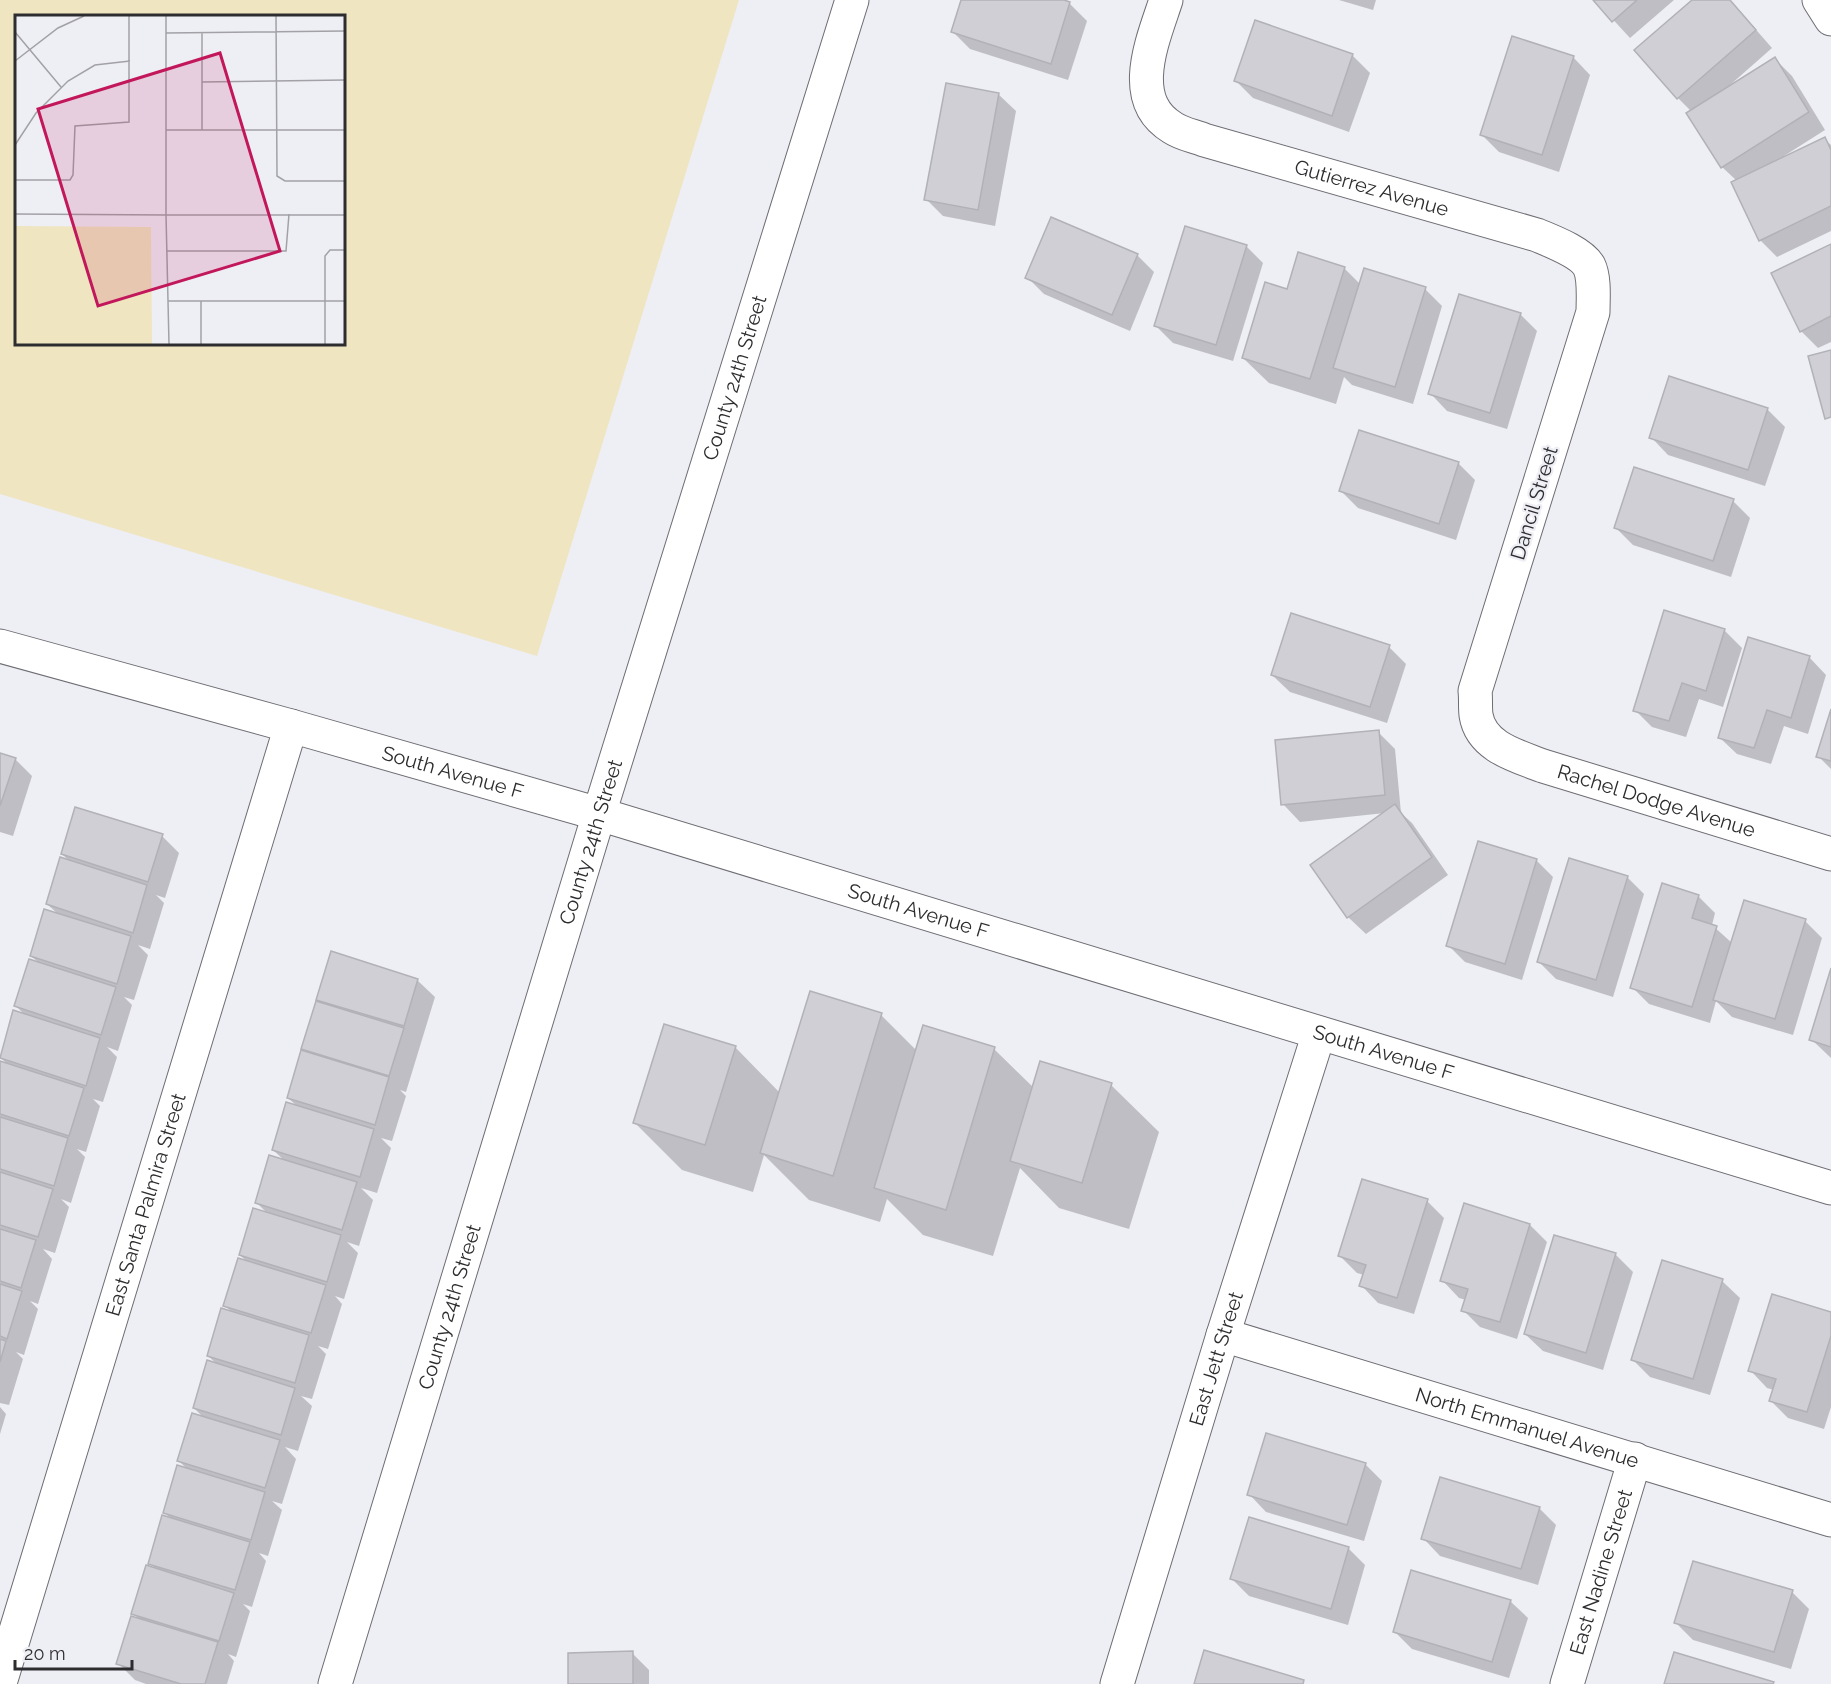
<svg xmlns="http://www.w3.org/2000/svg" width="1831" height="1684" viewBox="0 0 1831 1684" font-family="Raleway,sans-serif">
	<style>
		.sand { fill: #efe5c0; fill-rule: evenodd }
		.shadow { fill: #0003 }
		.building { fill: #cfcfd5; stroke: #b1b1b7; stroke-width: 1.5 }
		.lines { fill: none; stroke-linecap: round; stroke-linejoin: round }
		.street-casing { stroke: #6d6d73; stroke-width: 35 }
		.secondary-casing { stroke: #6d6d73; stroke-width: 35 }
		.street { stroke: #fff; stroke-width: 33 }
		.secondary { stroke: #fff; stroke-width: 33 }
		.labels { text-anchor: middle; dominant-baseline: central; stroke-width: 4.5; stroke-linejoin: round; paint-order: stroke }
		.street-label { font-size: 20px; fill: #2d2d30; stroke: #eeeef5 }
		.inset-road { fill: none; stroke: #a1a1a6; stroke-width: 1.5 }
		.view { fill: #c2185b; fill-opacity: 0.15; stroke: #c2185b; stroke-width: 3 }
		.inset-edge { fill: none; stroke: #2d2d30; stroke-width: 3 }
	</style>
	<rect width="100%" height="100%" fill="#eeeef5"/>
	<path class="sand" d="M0 0H739L537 656 0 494ZM16 16H344V344H16Z"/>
	<g class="shadow">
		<path d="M963 0H1059L1069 3 1087 21 1068 80 970 49 953 32Z"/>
		<path d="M1339 0H1376L1373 10Z"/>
		<path d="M1595 0H1674L1630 38Z"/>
		<path d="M1694 0H1730L1772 48 1730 85 1731 86 1774 58 1792 76 1825 130 1784 156 1785 158 1824 139 1831 145V231L1777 257 1760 240 1737 181 1722 167 1691 111 1678 98Z"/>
		<path d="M1256 22 1353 56 1370 73 1349 132 1253 98 1236 81Z"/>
		<path d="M1573 57 1590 75 1559 172 1499 152 1482 135Z"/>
		<path d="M998 94 1016 111 995 226 943 216 926 199Z"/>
		<path d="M1246 246 1263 263 1233 361 1173 343 1156 326Z"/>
		<path d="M1831 246V342L1818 348 1801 331Z"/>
		<path d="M1137 255 1154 272 1130 331 1044 294 1027 277Z"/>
		<path d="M1344 268 1361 285 1425 289 1442 306 1413 404 1352 385 1344 377 1336 404 1269 383 1243 358 1288 291Z"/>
		<path d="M1520 314 1537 331 1507 429 1447 411 1430 393Z"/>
		<path d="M1767 409 1785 427 1765 486 1668 455 1651 437Z"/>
		<path d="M1458 463 1475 480 1456 540 1358 508 1341 491Z"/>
		<path d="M1733 501 1750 518 1731 577 1633 545 1616 528Z"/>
		<path d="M1724 630 1742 648 1723 707 1699 699 1686 737 1652 727 1635 710Z"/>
		<path d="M1389 647 1406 664 1387 723 1290 692 1272 675Z"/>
		<path d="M1809 657 1826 675 1808 734 1784 726 1771 764 1737 754 1719 737Z"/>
		<path d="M1831 714V769L1818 756Z"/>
		<path d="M1378 732 1395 749 1401 813 1412 823 1448 875 1366 934 1348 917 1385 813 1300 822 1283 804Z"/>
		<path d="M0 754 15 759 32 776 13 836 0 832Z"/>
		<path d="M162 836 179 853 165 898 156 895 164 903 150 949 138 945 148 955 134 1000 124 997 132 1005 118 1051 107 1047 117 1057 103 1102 93 1099 100 1106 86 1152 77 1149 85 1157 71 1203 61 1199 69 1207 55 1253 43 1249 52 1259 38 1304 30 1301 38 1309 24 1355 16 1352 23 1359 9 1405 0 1403V1063L8 1065 0 1057 26 1016 16 1006 39 963 31 956 58 914 47 904 70 862 62 854Z"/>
		<path d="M1536 860 1553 877 1522 980 1465 962 1448 945Z"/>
		<path d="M1627 877 1644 894 1613 997 1556 979 1539 962Z"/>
		<path d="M1698 896 1715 913 1712 925 1732 943 1805 921 1822 938 1793 1035 1732 1017 1716 1001 1710 1023 1649 1004 1632 987Z"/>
		<path d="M332 953 417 980 435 997 406 1092 400 1090 406 1096 392 1141 381 1138 391 1148 377 1193 361 1188 373 1200 359 1246 347 1242 358 1253 344 1299 335 1296 342 1304 328 1349 318 1346 326 1354 312 1399 301 1396 312 1406 298 1451 285 1447 296 1459 282 1504 272 1501 282 1510 268 1556 259 1553 266 1561 252 1607 243 1604 250 1611 236 1657 228 1654 234 1661 227 1684H146L135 1680 118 1663 140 1620 133 1613 157 1570 150 1563 172 1520 164 1512 188 1470 179 1461 205 1419 194 1408 218 1365 208 1356 233 1313 225 1306 248 1263 240 1255 268 1214 256 1202 285 1161 273 1150 298 1107 288 1098 309 1054 303 1048Z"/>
		<path d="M1831 974V1058L1811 1039Z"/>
		<path d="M881 1015 917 1051 994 1049 1034 1088 1111 1085 1159 1132 1129 1229 1059 1208 1020 1168 993 1256 923 1235 887 1199 880 1222 809 1200 764 1155 753 1192 682 1170 635 1123 735 1047 780 1093Z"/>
		<path d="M1427 1201 1444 1218 1414 1314 1378 1303 1361 1285 1364 1275 1357 1273 1340 1256Z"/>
		<path d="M1530 1225 1547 1242 1517 1339 1480 1327 1463 1310 1466 1300 1459 1298 1442 1280Z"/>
		<path d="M1555 1236 1616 1255 1633 1272 1603 1370 1543 1351 1525 1334Z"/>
		<path d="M1722 1281 1740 1298 1710 1395 1650 1377 1633 1360Z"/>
		<path d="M1831 1313V1407L1824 1429 1788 1418 1770 1400 1774 1390 1767 1388 1750 1370Z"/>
		<path d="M0 1407 6 1414 0 1434Z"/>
		<path d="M1365 1464 1382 1481 1364 1541 1266 1512 1249 1494Z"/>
		<path d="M1539 1508 1556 1525 1538 1585 1440 1556 1423 1538Z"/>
		<path d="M1348 1548 1365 1565 1348 1625 1249 1596 1232 1579Z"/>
		<path d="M1792 1592 1809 1609 1791 1669 1693 1640 1676 1623Z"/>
		<path d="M1510 1601 1528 1618 1509 1678 1412 1649 1394 1631Z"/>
		<path d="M632 1653 649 1670V1684H570Z"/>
	</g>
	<g class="building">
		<path d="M961 0H1064L1070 2 1051 64 951 32Z"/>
		<path d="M1593 0H1637L1612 22Z"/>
		<path d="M1692 0H1730L1756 30 1677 99 1634 50Z"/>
		<path d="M1255 20 1353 54 1332 116 1234 81Z"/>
		<path d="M1512 36 1574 56 1542 155 1480 135Z"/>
		<path d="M1775 57 1809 112 1721 168 1686 113Z"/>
		<path d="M946 83 999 93 978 210 924 200Z"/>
		<path d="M1825 137 1831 150V206L1759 241 1731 182Z"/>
		<path d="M1051 217 1138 254 1112 315 1025 278Z"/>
		<path d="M1185 226 1247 245 1216 345 1154 326Z"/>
		<path d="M1831 244V316L1800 332 1771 273Z"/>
		<path d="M1298 252 1345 267 1310 379 1242 358 1265 282 1287 289Z"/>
		<path d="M1364 268 1426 287 1395 387 1333 368Z"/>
		<path d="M1459 294 1521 313 1490 413 1428 394Z"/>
		<path d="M1831 350V417L1825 419 1808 356Z"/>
		<path d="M1669 376 1768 408 1748 470 1649 438Z"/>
		<path d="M1359 430 1459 462 1439 524 1339 491Z"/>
		<path d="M1634 467 1734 499 1713 561 1614 528Z"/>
		<path d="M1664 610 1725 629 1706 691 1682 683 1669 721 1633 711Z"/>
		<path d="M1291 613 1390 645 1370 707 1271 675Z"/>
		<path d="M1748 637 1810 656 1791 718 1767 710 1754 748 1718 738Z"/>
		<path d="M1831 709V761L1816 757Z"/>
		<path d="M1379 730 1385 795 1281 805 1275 740Z"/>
		<path d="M0 753 16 758 0 806Z"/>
		<path d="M1395 804 1432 857 1347 918 1310 865Z"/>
		<path d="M75 807 163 834 148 882 61 854Z"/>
		<path d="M1478 841 1537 859 1505 964 1446 946Z"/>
		<path d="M60 857 147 885 133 933 46 904Z"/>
		<path d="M1569 858 1628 876 1596 980 1537 962Z"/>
		<path d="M1662 883 1699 895 1692 918 1717 926 1692 1007 1630 988Z"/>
		<path d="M1744 900 1806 919 1775 1019 1713 1000Z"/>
		<path d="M44 909 131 936 117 984 30 956Z"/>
		<path d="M331 951 418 979 404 1026 316 1000Z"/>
		<path d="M29 959 116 987 101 1035 14 1006Z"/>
		<path d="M1831 968V1047L1809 1040Z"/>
		<path d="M810 991 882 1013 833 1176 760 1153Z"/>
		<path d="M316 1001 404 1028 389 1076 301 1049Z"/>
		<path d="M13 1010 100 1038 86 1086 0 1058Z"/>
		<path d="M664 1024 736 1046 705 1145 633 1123Z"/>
		<path d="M923 1025 995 1047 946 1210 874 1188Z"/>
		<path d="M301 1050 389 1077 375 1125 287 1098Z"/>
		<path d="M0 1061 84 1088 69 1136 0 1114Z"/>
		<path d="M1040 1061 1112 1083 1082 1183 1010 1161Z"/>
		<path d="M286 1102 374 1129 360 1177 272 1150Z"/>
		<path d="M0 1117 68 1138 54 1186 0 1169Z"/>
		<path d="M269 1155 357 1182 342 1230 255 1203Z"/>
		<path d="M0 1172 53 1189 38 1237 0 1225Z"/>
		<path d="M1362 1179 1428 1199 1397 1298 1359 1286 1366 1265 1338 1256Z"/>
		<path d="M1464 1203 1530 1224 1500 1322 1461 1311 1468 1289 1440 1281Z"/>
		<path d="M253 1208 341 1235 327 1282 239 1255Z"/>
		<path d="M0 1229 36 1240 21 1288 0 1281Z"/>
		<path d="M1554 1235 1616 1253 1586 1353 1524 1334Z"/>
		<path d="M238 1258 326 1285 311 1333 223 1306Z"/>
		<path d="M1662 1260 1723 1279 1693 1379 1631 1360Z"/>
		<path d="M0 1284 22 1291 7 1339 0 1336Z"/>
		<path d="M1772 1294 1831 1312V1336L1807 1412 1769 1401 1776 1379 1748 1371Z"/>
		<path d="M221 1308 309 1335 295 1383 207 1356Z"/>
		<path d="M0 1339 6 1341 0 1362Z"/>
		<path d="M207 1360 295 1388 281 1435 193 1408Z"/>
		<path d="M192 1413 280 1440 265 1488 177 1461Z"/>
		<path d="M1266 1433 1366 1463 1347 1525 1247 1495Z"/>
		<path d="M177 1465 265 1492 251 1540 163 1513Z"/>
		<path d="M1440 1477 1540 1507 1521 1569 1421 1539Z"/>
		<path d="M162 1515 250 1542 235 1590 148 1564Z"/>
		<path d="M1249 1517 1349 1547 1331 1609 1230 1579Z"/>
		<path d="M1693 1561 1793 1590 1774 1652 1674 1623Z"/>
		<path d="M146 1565 234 1593 219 1641 131 1614Z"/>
		<path d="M1411 1570 1511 1600 1492 1662 1393 1632Z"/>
		<path d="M131 1616 218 1642 205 1684H181L116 1664Z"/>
		<path d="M1204 1650 1304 1680 1303 1684H1194Z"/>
		<path d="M633 1651V1684H568V1653Z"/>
		<path d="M1674 1652 1774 1682 1773 1684H1664Z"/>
	</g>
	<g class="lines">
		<g class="street-casing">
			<g id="street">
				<path id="s1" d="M1166 0C1153 40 1126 100 1173 128 1182 134 1194 136 1204 140L1537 235C1551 241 1581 252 1589 266 1595 278 1593 300 1593 312L1475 691C1476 699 1475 707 1476 715 1481 747 1517 756 1543 766L1831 854"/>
				<path d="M1819 0 1831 19"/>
				<path id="s2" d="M1223 1335 1831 1520"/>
				<path id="s3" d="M0 1683 291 726"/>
				<path id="s4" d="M1117 1684 1223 1335 1319 1033"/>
				<path id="s5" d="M1567 1684 1635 1459"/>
			</g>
		</g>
		<g class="secondary-casing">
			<g id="secondary">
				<path id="s6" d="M0 646 291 726 599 814 1831 1188"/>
				<path id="s7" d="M335 1684 599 814 852 0"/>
			</g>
		</g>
		<use href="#street" class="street"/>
		<use href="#secondary" class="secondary"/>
	</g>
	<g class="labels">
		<g class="street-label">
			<text stroke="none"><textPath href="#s1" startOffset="348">Gutierrez Avenue</textPath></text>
			<text stroke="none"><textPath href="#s7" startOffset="1366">County 24th Street</textPath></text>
			<text transform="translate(1534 503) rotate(-73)">Dancil Street</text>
			<text stroke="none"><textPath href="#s6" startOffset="470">South Avenue F</textPath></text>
			<text stroke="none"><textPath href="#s1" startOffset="1256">Rachel Dodge Avenue</textPath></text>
			<text stroke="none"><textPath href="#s7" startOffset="880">County 24th Street</textPath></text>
			<text stroke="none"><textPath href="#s6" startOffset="956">South Avenue F</textPath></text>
			<text stroke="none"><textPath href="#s6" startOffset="1442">South Avenue F</textPath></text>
			<text stroke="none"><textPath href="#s3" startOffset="500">East Santa Palmira Street</textPath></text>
			<text stroke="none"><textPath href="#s7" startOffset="394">County 24th Street</textPath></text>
			<text stroke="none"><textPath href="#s4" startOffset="340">East Jett Street</textPath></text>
			<text stroke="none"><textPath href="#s2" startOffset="318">North Emmanuel Avenue</textPath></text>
			<text stroke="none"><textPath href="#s5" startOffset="117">East Nadine Street</textPath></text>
		</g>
	</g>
	<g transform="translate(15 15)">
		<rect width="330" height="330" fill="#eeeef5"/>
		<path d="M0 211 136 212 137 329H0Z" fill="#efe5c0"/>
		<path class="inset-road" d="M261 1 262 161 270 166H330M0 17 46 72M151 18 330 16M0 46 43 13 69 1M187 67 330 65M151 115H330M187 115V18M0 130 21 98 53 66 80 50 115 46M0 165H55L58 160 60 111 114 107V1M0 199 151 200V1M152 236H271L274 199M153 286H330M186 286V329M154 329 151 200H330M310 329V241L315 235H330"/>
		<path class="view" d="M205 38 265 236 83 291 23 94Z"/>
		<rect width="330" height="330" class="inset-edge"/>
	</g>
	<path d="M15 1660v9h117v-9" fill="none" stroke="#2d2d30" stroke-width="3"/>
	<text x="24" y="1660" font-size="18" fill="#2d2d30" stroke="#eeeef5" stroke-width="4.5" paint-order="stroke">20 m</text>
</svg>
